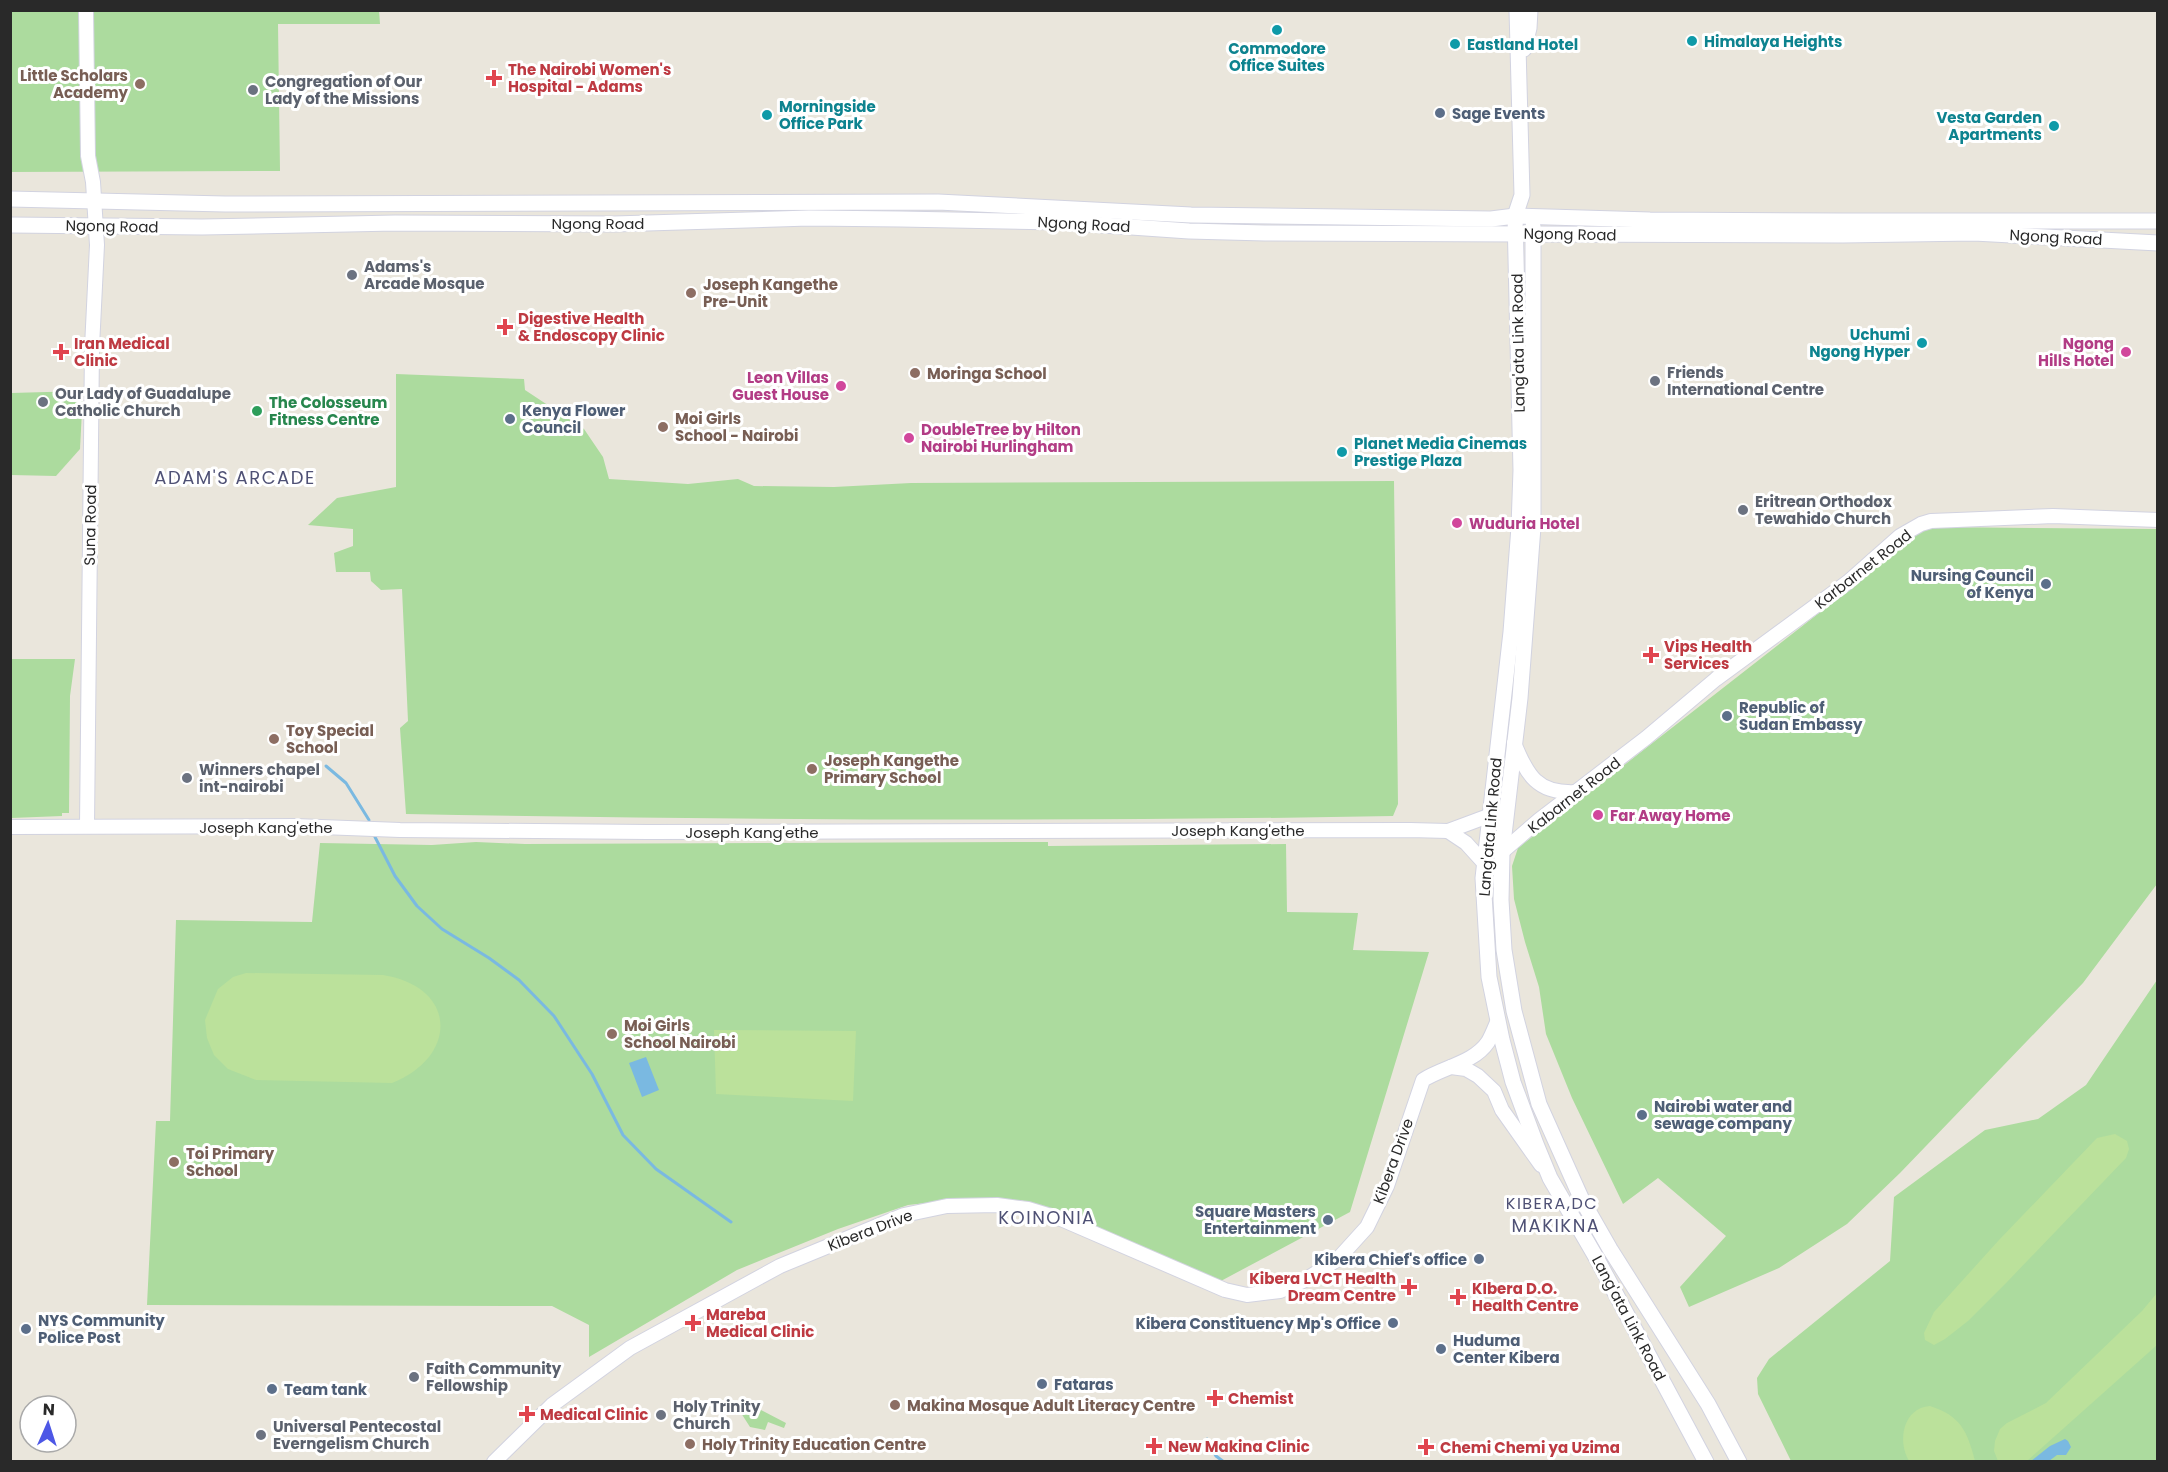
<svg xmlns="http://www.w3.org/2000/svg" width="2168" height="1472" viewBox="0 0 2168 1472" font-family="Poppins,sans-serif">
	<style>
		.green { fill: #acdb9e }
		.pitch { fill: #bbe19b }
		.water { fill: #7ab9e1 }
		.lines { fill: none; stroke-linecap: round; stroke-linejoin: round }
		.stream { stroke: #7ab9e1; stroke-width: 3 }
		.tertiary-casing { stroke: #d2d3e0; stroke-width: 16 }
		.secondary-casing { stroke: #d2d3e0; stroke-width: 17 }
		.tertiary { stroke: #fff; stroke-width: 14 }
		.secondary { stroke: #fff; stroke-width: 15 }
		.culture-dot { fill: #0f9aa8; stroke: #fff; stroke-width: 2 }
		.health-dot { fill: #e0444e; stroke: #fff; stroke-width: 2 }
		.education-dot { fill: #8d6e63; stroke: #fff; stroke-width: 2 }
		.worship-dot { fill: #6b7280; stroke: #fff; stroke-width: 2 }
		.service-dot { fill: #5c6f8a; stroke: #fff; stroke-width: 2 }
		.hotel-dot { fill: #d1479c; stroke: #fff; stroke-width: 2 }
		.leisure-dot { fill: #2e9e5b; stroke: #fff; stroke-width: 2 }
		.labels { text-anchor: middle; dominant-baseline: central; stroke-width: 6; stroke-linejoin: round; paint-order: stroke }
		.culture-label { font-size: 15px; font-weight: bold; fill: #0d838f; stroke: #fff; text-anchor: start }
		.health-label { font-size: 15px; font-weight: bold; fill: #be3a42; stroke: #fff; text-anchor: start }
		.education-label { font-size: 15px; font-weight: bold; fill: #785e54; stroke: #fff; text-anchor: start }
		.worship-label { font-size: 15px; font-weight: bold; fill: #5b616d; stroke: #fff; text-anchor: start }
		.service-label { font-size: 15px; font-weight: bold; fill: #4e5e75; stroke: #fff; text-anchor: start }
		.street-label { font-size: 15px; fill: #292929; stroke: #fff }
		.hotel-label { font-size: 15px; font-weight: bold; fill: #b23c85; stroke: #fff; text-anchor: start }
		.leisure-label { font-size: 15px; font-weight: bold; fill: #27864d; stroke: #fff; text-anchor: start }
		.neighbourhood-label { font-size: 16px; letter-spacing: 1.5px; fill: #4f5175; stroke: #fff }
		.quarter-label { font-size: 18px; letter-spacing: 1.5px; fill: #4f5175; stroke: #fff }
	</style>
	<rect width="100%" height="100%" fill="#eae6dc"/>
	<g class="green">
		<path d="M379 10 380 24H278L280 171 11 172 10 11Z"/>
		<path d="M396 374 524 379 525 390 584 429 603 457 609 479 688 484 738 479 754 486 834 487 911 483 1394 481 1398 804 1393 816C1064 822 735 820 406 814L400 728 408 721 402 589 381 590 371 581 370 572H336L334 553 353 546V529L308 525 337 498 396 487Z"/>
		<path d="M83 391 80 449 56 476 11 475V393Z"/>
		<path d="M1930 527 2157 529V884L2083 983 1900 1173 1847 1224 1779 1268 1689 1307 1680 1287 1726 1236 1658 1178 1623 1204 1572 1098 1546 1034 1539 987 1525 942 1514 899 1512 866 1518 848 1828 606 1912 535Z"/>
		<path d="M11 659H75L70 696 69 813H62V816L11 818Z"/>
		<path d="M476 842 525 844 1048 842V846L1286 844 1287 912 1358 913 1353 950 1429 952 1350 1212 1219 1282 1085 1222 1021 1200 963 1199 908 1205 838 1229 737 1270 589 1357V1325L552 1306 147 1305 156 1121H170L176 920 312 922 320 843 432 845Z"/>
		<path d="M2157 980V1461H1791L1758 1394 1757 1378 1769 1359 1890 1261 1894 1197 1985 1130 2038 1119 2086 1085Z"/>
		<path d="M757 1408 786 1423 784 1428 768 1422 765 1430 750 1427 741 1413Z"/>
	</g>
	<g class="pitch">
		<path d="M246 973 383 975C457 987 459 1056 392 1083L256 1080 228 1069 214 1055 207 1038 205 1020 218 989 233 977Z"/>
		<path d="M714 1030 856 1031 853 1101 716 1094Z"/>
		<path d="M2115 1134 2127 1141 2129 1149 2126 1158 2007 1282 1968 1321 1945 1339 1934 1345 1925 1340 1924 1333 1934 1312 1999 1240 2097 1138Z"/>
		<path d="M2157 1293V1345L2027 1461H1998L1994 1451 1995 1441 2000 1429 2007 1423 2046 1403 2142 1311Z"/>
		<path d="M1930 1406C1961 1416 1967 1431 1975 1461H1909C1897 1441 1903 1408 1930 1406Z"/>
	</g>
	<g class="water">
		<path d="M646 1057 659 1090 642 1097 629 1063Z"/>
		<path d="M2065 1439 2068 1441 2071 1447 2066 1455H2057L2049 1461H2031L2050 1446Z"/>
	</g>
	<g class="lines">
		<g class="stream">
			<path d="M326 766 346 783 369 820"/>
			<path d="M375 837 395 876 417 906 442 929 489 958 519 980 554 1016 592 1074 623 1135 656 1169 731 1222"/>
			<path d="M1207 1439 1216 1456 1224 1462"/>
		</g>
		<g class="tertiary-casing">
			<g id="tertiary">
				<path d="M86 10 88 156 93 182 97 245 92 347 87 826"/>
				<path d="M1514 743C1527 775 1537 794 1576 792"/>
				<path d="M10 827 295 826 400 830 648 832 1410 830 1448 831 1491 815"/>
				<path d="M1448 831 1466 843 1485 864"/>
				<path d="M1502 852 1539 820 1646 738 1716 679 1848 582 1900 536 1921 524 1931 521 1957 520 2053 516 2158 520"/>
				<path d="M1451 1067 1466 1069 1478 1076 1494 1091 1502 1110 1541 1165"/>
				<path d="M494 1462 552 1405 630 1348 780 1266 904 1215 947 1206 997 1205 1028 1209 1061 1219 1225 1290 1247 1295 1280 1291 1305 1280 1338 1259 1367 1227 1387 1186 1423 1080C1443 1067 1474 1063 1488 1042 1492 1035 1495 1027 1498 1020"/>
			</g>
		</g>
		<g class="secondary-casing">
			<g id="secondary">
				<path d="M1517 10 1522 195 1515 216 1521 470 1519 527 1511 632 1483 878 1489 977 1502 1040 1513 1082 1536 1144 1550 1178 1597 1259 1706 1462"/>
				<path d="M1524 49 1529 28 1530 10"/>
				<path d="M10 199 225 204 938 202 1191 215 1491 219 1515 216 1650 220 1843 221H2158"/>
				<path d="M10 225 202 227 395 223 614 224 809 218 900 219 1059 222 1189 231 1265 233 1843 235 1974 233 2158 243"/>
				<path d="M1533 226V527L1520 698 1502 852 1501 900 1504 950 1514 1011 1539 1104 1582 1200 1610 1249 1708 1404 1739 1462"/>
			</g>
		</g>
		<use href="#tertiary" class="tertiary"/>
		<use href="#secondary" class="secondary"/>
	</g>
	<g class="culture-dot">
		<circle cx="1277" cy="30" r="6"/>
		<circle cx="1692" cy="41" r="6"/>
		<circle cx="1455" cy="44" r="6"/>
		<circle cx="767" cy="115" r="6"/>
		<circle cx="2054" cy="126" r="6"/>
		<circle cx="1922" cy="343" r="6"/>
		<circle cx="1342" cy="452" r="6"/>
	</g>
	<g class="health-dot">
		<path d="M491 69h6v6h6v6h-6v6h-6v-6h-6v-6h6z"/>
		<path d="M502 318h6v6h6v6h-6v6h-6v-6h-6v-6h6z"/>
		<path d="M58 343h6v6h6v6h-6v6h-6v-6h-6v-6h6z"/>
		<path d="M1648 646h6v6h6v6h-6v6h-6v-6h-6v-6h6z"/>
		<path d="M1406 1278h6v6h6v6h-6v6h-6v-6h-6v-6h6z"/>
		<path d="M1455 1288h6v6h6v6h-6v6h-6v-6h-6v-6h6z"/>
		<path d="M690 1314h6v6h6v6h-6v6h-6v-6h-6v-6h6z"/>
		<path d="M1212 1389h6v6h6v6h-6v6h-6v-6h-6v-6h6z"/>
		<path d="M524 1405h6v6h6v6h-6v6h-6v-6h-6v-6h6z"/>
		<path d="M1151 1437h6v6h6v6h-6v6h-6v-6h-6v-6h6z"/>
		<path d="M1423 1438h6v6h6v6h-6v6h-6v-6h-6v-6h6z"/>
	</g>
	<g class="education-dot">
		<circle cx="140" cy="84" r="6"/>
		<circle cx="691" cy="293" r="6"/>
		<circle cx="915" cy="373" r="6"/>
		<circle cx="663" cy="427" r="6"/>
		<circle cx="274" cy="739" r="6"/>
		<circle cx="812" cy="769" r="6"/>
		<circle cx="612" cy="1034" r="6"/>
		<circle cx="174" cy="1162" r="6"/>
		<circle cx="895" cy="1405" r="6"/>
		<circle cx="690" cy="1444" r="6"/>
	</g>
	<g class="worship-dot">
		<circle cx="253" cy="90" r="6"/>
		<circle cx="352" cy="275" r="6"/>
		<circle cx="1655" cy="381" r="6"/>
		<circle cx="43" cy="402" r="6"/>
		<circle cx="1743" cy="510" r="6"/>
		<circle cx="187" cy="778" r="6"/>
		<circle cx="414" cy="1377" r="6"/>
		<circle cx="661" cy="1415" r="6"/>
		<circle cx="261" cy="1435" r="6"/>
	</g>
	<g class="service-dot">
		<circle cx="1440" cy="113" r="6"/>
		<circle cx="510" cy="419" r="6"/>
		<circle cx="2046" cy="584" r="6"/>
		<circle cx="1727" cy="716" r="6"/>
		<circle cx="1642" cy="1115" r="6"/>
		<circle cx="1328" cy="1220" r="6"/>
		<circle cx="1479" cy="1259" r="6"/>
		<circle cx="1393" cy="1323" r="6"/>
		<circle cx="26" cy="1329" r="6"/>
		<circle cx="1441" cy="1349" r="6"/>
		<circle cx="1042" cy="1384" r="6"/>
		<circle cx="272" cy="1389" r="6"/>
	</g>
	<g class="hotel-dot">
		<circle cx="2126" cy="352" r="6"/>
		<circle cx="841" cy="386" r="6"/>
		<circle cx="909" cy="438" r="6"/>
		<circle cx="1457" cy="523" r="6"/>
		<circle cx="1598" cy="815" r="6"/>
	</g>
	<circle class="leisure-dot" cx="257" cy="411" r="6"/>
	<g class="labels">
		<g class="culture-label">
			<text x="1704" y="41">Himalaya Heights</text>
			<text x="1467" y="44">Eastland Hotel</text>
			<text x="1277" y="48" text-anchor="middle">Commodore<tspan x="1277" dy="17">Office Suites</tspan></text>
			<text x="779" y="106">Morningside<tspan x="779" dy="17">Office Park</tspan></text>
			<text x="2042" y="117" text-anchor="end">Vesta Garden<tspan x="2042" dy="17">Apartments</tspan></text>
			<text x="1910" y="334" text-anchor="end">Uchumi<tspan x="1910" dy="17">Ngong Hyper</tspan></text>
			<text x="1354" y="443">Planet Media Cinemas<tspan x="1354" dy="17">Prestige Plaza</tspan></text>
		</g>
		<g class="health-label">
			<text x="508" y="69">The Nairobi Women's<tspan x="508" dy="17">Hospital - Adams</tspan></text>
			<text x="518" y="318">Digestive Health<tspan x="518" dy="17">&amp; Endoscopy Clinic</tspan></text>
			<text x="74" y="343">Iran Medical<tspan x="74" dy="17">Clinic</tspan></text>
			<text x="1664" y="646">Vips Health<tspan x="1664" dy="17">Services</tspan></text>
			<text x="1396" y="1278" text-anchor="end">Kibera LVCT Health<tspan x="1396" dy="17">Dream Centre</tspan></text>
			<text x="1472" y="1288">KIbera D.O.<tspan x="1472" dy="17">Health Centre</tspan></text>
			<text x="706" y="1314">Mareba<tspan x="706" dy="17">Medical Clinic</tspan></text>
			<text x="1228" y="1398">Chemist</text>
			<text x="540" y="1414">Medical Clinic</text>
			<text x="1168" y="1446">New Makina Clinic</text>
			<text x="1440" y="1447">Chemi Chemi ya Uzima</text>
		</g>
		<g class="education-label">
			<text x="128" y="75" text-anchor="end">Little Scholars<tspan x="128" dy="17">Academy</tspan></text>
			<text x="703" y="284">Joseph Kangethe<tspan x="703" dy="17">Pre-Unit</tspan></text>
			<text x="927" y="373">Moringa School</text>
			<text x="675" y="418">Moi Girls<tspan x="675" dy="17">School - Nairobi</tspan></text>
			<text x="286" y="730">Toy Special<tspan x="286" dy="17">School</tspan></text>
			<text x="824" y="760">Joseph Kangethe<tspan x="824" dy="17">Primary School</tspan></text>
			<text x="624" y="1025">Moi Girls<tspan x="624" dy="17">School Nairobi</tspan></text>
			<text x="186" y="1153">Toi Primary<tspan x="186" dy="17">School</tspan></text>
			<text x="907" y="1405">Makina Mosque Adult Literacy Centre</text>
			<text x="702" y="1444">Holy Trinity Education Centre</text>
		</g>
		<g class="worship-label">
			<text x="265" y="81">Congregation of Our<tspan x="265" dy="17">Lady of the Missions</tspan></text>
			<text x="364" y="266">Adams's<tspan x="364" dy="17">Arcade Mosque</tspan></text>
			<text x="1667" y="372">Friends<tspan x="1667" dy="17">International Centre</tspan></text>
			<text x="55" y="393">Our Lady of Guadalupe<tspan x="55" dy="17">Catholic Church</tspan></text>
			<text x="1755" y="501">Eritrean Orthodox<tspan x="1755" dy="17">Tewahido Church</tspan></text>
			<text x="199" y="769">Winners chapel<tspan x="199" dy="17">int-nairobi</tspan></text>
			<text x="426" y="1368">Faith Community<tspan x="426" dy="17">Fellowship</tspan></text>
			<text x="673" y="1406">Holy Trinity<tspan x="673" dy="17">Church</tspan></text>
			<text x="273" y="1426">Universal Pentecostal<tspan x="273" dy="17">Everngelism Church</tspan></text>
		</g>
		<g class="service-label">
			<text x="1452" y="113">Sage Events</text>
			<text x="522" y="410">Kenya Flower<tspan x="522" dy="17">Council</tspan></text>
			<text x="2034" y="575" text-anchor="end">Nursing Council<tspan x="2034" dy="17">of Kenya</tspan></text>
			<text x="1739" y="707">Republic of<tspan x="1739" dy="17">Sudan Embassy</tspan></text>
			<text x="1654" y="1106">Nairobi water and<tspan x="1654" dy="17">sewage company</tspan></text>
			<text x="1316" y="1211" text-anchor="end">Square Masters<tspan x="1316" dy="17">Entertainment</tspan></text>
			<text x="1467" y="1259" text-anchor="end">Kibera Chief's office</text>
			<text x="38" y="1320">NYS Community<tspan x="38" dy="17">Police Post</tspan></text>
			<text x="1381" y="1323" text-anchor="end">Kibera Constituency Mp's Office</text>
			<text x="1453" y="1340">Huduma<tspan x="1453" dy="17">Center Kibera</tspan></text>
			<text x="1054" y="1384">Fataras</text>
			<text x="284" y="1389">Team tank</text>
		</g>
		<g class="street-label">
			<text x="598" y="223">Ngong Road</text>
			<text transform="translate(1084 224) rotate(3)">Ngong Road</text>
			<text transform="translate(112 226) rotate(1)">Ngong Road</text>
			<text transform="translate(1570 234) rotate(1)">Ngong Road</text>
			<text transform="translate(2056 237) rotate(3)">Ngong Road</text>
			<text transform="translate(1518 343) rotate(-91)">Lang'ata Link Road</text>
			<text transform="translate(90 525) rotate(-89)">Suna Road</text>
			<text transform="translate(1863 569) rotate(-38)">Karbarnet Road</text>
			<text transform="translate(1574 795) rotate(-38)">Kabarnet Road</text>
			<text x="266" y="827">Joseph Kang'ethe</text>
			<text transform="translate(1490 827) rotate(-85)">Lang'ata Link Road</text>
			<text x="1238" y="830">Joseph Kang'ethe</text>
			<text x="752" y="832">Joseph Kang'ethe</text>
			<text transform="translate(1393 1161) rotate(-70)">Kibera Drive</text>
			<text transform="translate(870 1230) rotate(-21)">Kibera Drive</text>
			<text transform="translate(1629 1318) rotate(62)">Lang'ata Link Road</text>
		</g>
		<g class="hotel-label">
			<text x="2114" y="343" text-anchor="end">Ngong<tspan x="2114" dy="17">Hills Hotel</tspan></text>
			<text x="829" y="377" text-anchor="end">Leon Villas<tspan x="829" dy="17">Guest House</tspan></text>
			<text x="921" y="429">DoubleTree by Hilton<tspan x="921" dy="17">Nairobi Hurlingham</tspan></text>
			<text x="1469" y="523">Wuduria Hotel</text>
			<text x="1610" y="815">Far Away Home</text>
		</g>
		<g class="leisure-label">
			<text x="269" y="402">The Colosseum<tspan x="269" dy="17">Fitness Centre</tspan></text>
		</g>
		<g class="neighbourhood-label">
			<text x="1552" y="1203">KIBERA,DC</text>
		</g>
		<g class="quarter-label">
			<text x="235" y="477">ADAM'S ARCADE</text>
			<text x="1047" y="1217">KOINONIA</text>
			<text x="1556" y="1225">MAKIKNA</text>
		</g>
	</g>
	<rect width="2168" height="1472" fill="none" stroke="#292929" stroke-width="24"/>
	<g transform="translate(48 1424) rotate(3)"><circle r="28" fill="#ffffff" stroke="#a9a9a9" stroke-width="1.5"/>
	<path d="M0-4.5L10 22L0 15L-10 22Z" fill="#4d57e6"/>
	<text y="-9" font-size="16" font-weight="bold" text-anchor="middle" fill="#292929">N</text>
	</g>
</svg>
